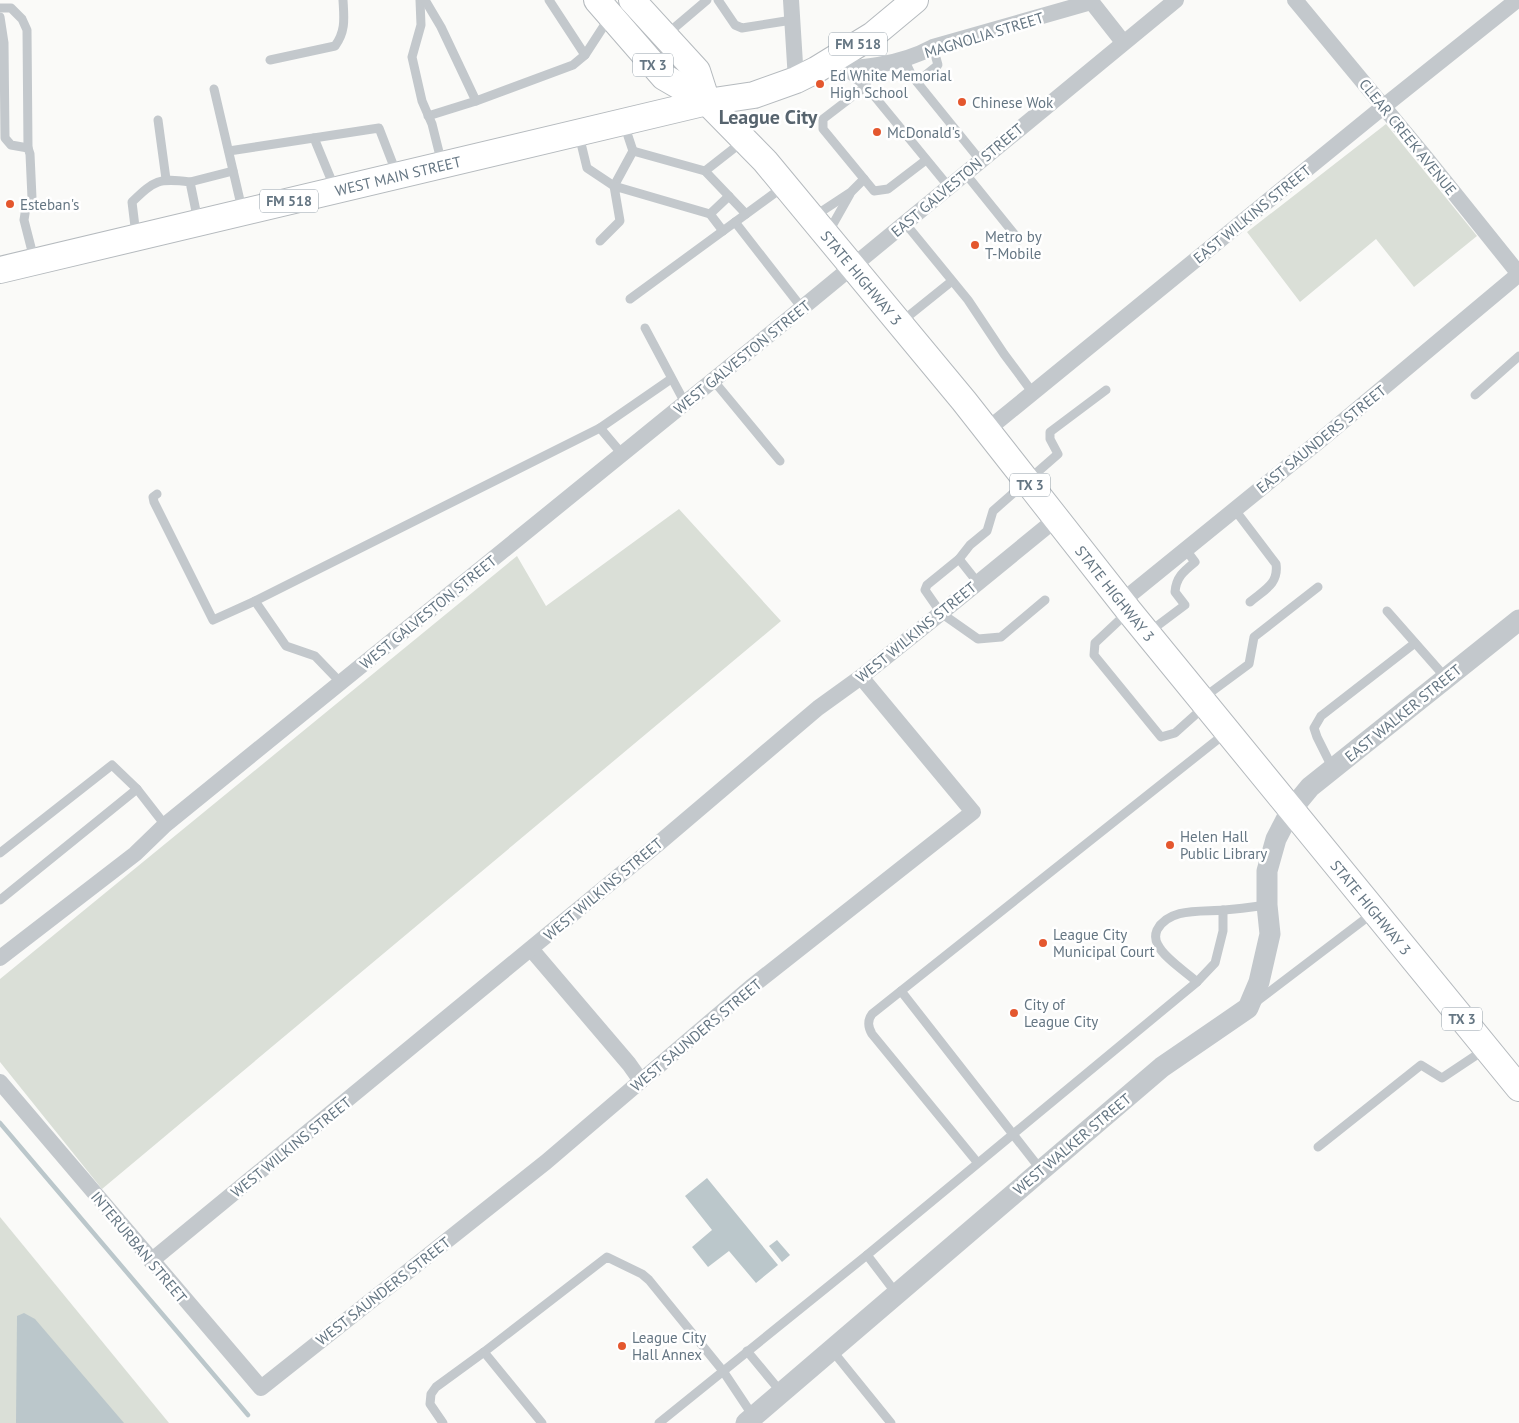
<svg xmlns="http://www.w3.org/2000/svg" width="1519" height="1423" viewBox="0 0 1519 1423" font-family="'PT Sans',sans-serif">
	<style>
		.green { fill: #dadfd7 }
		.water { fill: #bbc7cb }
		.lines { fill: none; stroke-linecap: round; stroke-linejoin: round }
		.stream { stroke: #bbc7cb; stroke-width: 4.5 }
		.primary-casing { stroke: #b5babe; stroke-width: 28 }
		.service { stroke: #c3c8cc; stroke-width: 9 }
		.minor { stroke: #c3c8cc; stroke-width: 16 }
		.tertiary { stroke: #c3c8cc; stroke-width: 21 }
		.primary { stroke: #fff; stroke-width: 26 }
		.poi-dot { fill: #e4572e; stroke: #fff; stroke-width: 2 }
		.labels { text-anchor: middle; dominant-baseline: central; stroke-width: 5; stroke-linejoin: round; paint-order: stroke }
		.shield { fill: #fff; stroke: #939fa8; stroke-width: 1 }
		.shield-label { font-size: 14px; font-weight: bold; fill: #657683 }
		.street-label { font-size: 15px; fill: #657683; stroke: #fff }
		.poi-label { font-size: 15px; fill: #657683; stroke: #fff; text-anchor: start }
		.district-label { font-size: 20px; font-weight: bold; fill: #57646e; stroke: #fff }
	</style>
	<rect width="100%" height="100%" fill="#fafaf8"/>
	<g class="green">
		<path d="M1386 124 1477 236 1414 287 1376 239 1300 302 1247 232Z"/>
		<path d="M679 509 781 621 102 1189 0 1062V979L517 556 546 606Z"/>
		<path d="M0 1217 169 1423H0Z"/>
	</g>
	<g class="water">
		<path d="M707 1178 778 1265 756 1283 729 1251 708 1267 692 1247 712 1230 685 1196Z"/>
		<path d="M777 1240 790 1255 782 1262 769 1246Z"/>
		<path d="M24 1313 35 1319 124 1423H16L17 1316Z"/>
	</g>
	<g class="lines">
		<path class="stream" d="M0 1123 248 1415"/>
		<g class="primary-casing">
			<g id="primary">
				<path id="s1" d="M597 0 664 77 707 102 765 161 964 401 1129 611 1519 1088"/>
				<path d="M632 0 697 71 707 102"/>
				<path id="s2" d="M0 270 707 102 754 95 796 80 816 70 873 35 915 0"/>
			</g>
		</g>
		<g class="service">
			<path d="M420 0 421 25 412 57 422 101 432 124 442 164"/>
			<path d="M425 0 441 27 476 101 573 65 585 55 609 18"/>
			<path d="M549 0 585 55"/>
			<path d="M718 0 735 25 742 28 792 20"/>
			<path d="M0 8H11L22 19 27 30 28 148"/>
			<path d="M0 17 4 43 5 138 11 145 28 148 30 154 32 198 26 207 24 220 34 259"/>
			<path d="M667 34 707 0"/>
			<path d="M904 59 912 76 980 160"/>
			<path d="M270 60 335 46C346 31 344 18 343 0"/>
			<path d="M867 67 866 86 949 187"/>
			<path d="M842 70 866 86 823 119V129L874 191 888 189 926 160"/>
			<path d="M917 82 938 65 933 47"/>
			<path d="M214 89 242 209"/>
			<path d="M428 116 476 101"/>
			<path d="M158 120 166 179"/>
			<path d="M579 135 587 168 614 186 633 151 624 124"/>
			<path d="M314 138 335 189"/>
			<path d="M229 151 379 128 396 172"/>
			<path d="M633 151 705 171 746 214"/>
			<path d="M705 171 742 142"/>
			<path d="M965 173 1019 240"/>
			<path d="M190 182 233 171"/>
			<path d="M813 217 851 192 864 179"/>
			<path d="M735 222 802 308"/>
			<path d="M905 223 968 300 1004 354 1033 393"/>
			<path d="M723 231 710 214 729 196"/>
			<path d="M828 233 850 194"/>
			<path d="M136 235 132 202C155 180 158 178 190 182L198 221"/>
			<path d="M600 241 620 221 614 186 710 214"/>
			<path d="M630 299 783 187"/>
			<path d="M901 322 952 281"/>
			<path d="M645 328 685 403"/>
			<path d="M713 380 780 461"/>
			<path d="M1475 395 1519 356"/>
			<path d="M600 428 622 454"/>
			<path d="M157 494 153 497 154 502 213 620 255 601 286 646 315 656 341 683"/>
			<path d="M1235 510 1276 564C1279 584 1264 590 1250 602"/>
			<path d="M959 559 978 583"/>
			<path d="M1045 600 1001 637 978 639 941 613 925 590 927 585 959 559 970 545 987 531 993 511 1058 454 1050 439V432L1106 390"/>
			<path d="M255 601 600 428 671 379"/>
			<path d="M1387 611 1446 678"/>
			<path d="M1127 613 1095 643 1094 655 1161 737 1175 733 1204 707"/>
			<path d="M1149 632 1185 605 1175 592C1176 577 1184 571 1195 562L1186 550"/>
			<path d="M1203 698 1249 664 1254 637 1318 587"/>
			<path d="M1333 769 1317 737 1314 728 1321 716 1415 643"/>
			<path d="M0 853 112 765 137 789 165 825"/>
			<path d="M0 900 137 789"/>
			<path d="M1197 982 1215 963 1223 931V910"/>
			<path d="M901 991 1041 1170"/>
			<path d="M1256 1002 1373 913"/>
			<path d="M1318 1147 1421 1065 1442 1078 1484 1050"/>
			<path d="M977 1162 872 1034C868 1027 867 1021 872 1014L1227 732"/>
			<path d="M867 1255 896 1293"/>
			<path d="M831 1349 891 1423"/>
			<path d="M747 1351 781 1392"/>
			<path d="M443 1423 430 1404 431 1394 436 1387 484 1352"/>
			<path d="M542 1423 484 1352 607 1257 642 1274 649 1280 723 1371 753 1416"/>
			<path d="M659 1423 867 1255 1197 982C1186 972 1164 958 1158 945 1155 940 1155 935 1157 930 1169 907 1203 912 1224 910 1239 909 1253 907 1267 905"/>
		</g>
		<g class="minor">
			<path d="M791 0 796 80"/>
			<path d="M1090 0 1123 42"/>
			<path d="M1295 0 1426 158 1519 274"/>
			<path d="M821 70C860 68 898 66 933 47L1091 2"/>
			<path d="M987 430 1383 107 1517 0"/>
			<path d="M1121 602 1323 438 1519 274"/>
			<path d="M531 949 629 1064 641 1081"/>
			<path d="M0 958 135 854 165 825 802 308 1176 0"/>
			<path d="M0 1082 261 1388 546 1162 751 987 973 812 861 677"/>
			<path d="M151 1261 659 843 818 708 861 677 941 613 1056 519"/>
		</g>
		<path class="tertiary" d="M746 1423 1162 1067 1248 1008 1259 982 1270 934 1267 905V871L1276 839 1291 810 1310 787 1519 620"/>
		<use href="#primary" class="primary"/>
	</g>
	<g class="poi-dot">
		<circle cx="820" cy="84" r="5"/>
		<circle cx="962" cy="102" r="5"/>
		<circle cx="877" cy="132" r="5"/>
		<circle cx="10" cy="204" r="5"/>
		<circle cx="975" cy="245" r="5"/>
		<circle cx="1170" cy="845" r="5"/>
		<circle cx="1043" cy="943" r="5"/>
		<circle cx="1014" cy="1013" r="5"/>
		<circle cx="622" cy="1346" r="5"/>
	</g>
	<g class="labels">
		<g class="shield">
			<rect x="829" y="32.5" width="58" height="23" rx="4"/>
			<rect x="633" y="53.5" width="40" height="23" rx="4"/>
			<rect x="260" y="189.5" width="58" height="23" rx="4"/>
			<rect x="1010" y="473.5" width="40" height="23" rx="4"/>
			<rect x="1442" y="1007.5" width="40" height="23" rx="4"/>
		</g>
		<g class="shield-label">
			<text x="858" y="44">FM 518</text>
			<text x="653" y="65">TX 3</text>
			<text x="289" y="201">FM 518</text>
			<text x="1030" y="485">TX 3</text>
			<text x="1462" y="1019">TX 3</text>
		</g>
		<g class="street-label">
			<text transform="translate(984 35) rotate(-17)">MAGNOLIA STREET</text>
			<text transform="translate(1408 137) rotate(51)">CLEAR CREEK AVENUE</text>
			<text stroke="none"><textPath href="#s2" startOffset="409">WEST MAIN STREET</textPath></text>
			<text transform="translate(957 180) rotate(-40)">EAST GALVESTON STREET</text>
			<text transform="translate(1252 214) rotate(-39)">EAST WILKINS STREET</text>
			<text stroke="none"><textPath href="#s1" startOffset="386">STATE HIGHWAY 3</textPath></text>
			<text transform="translate(742 357) rotate(-39)">WEST GALVESTON STREET</text>
			<text transform="translate(1321 439) rotate(-39)">EAST SAUNDERS STREET</text>
			<text stroke="none"><textPath href="#s1" startOffset="791">STATE HIGHWAY 3</textPath></text>
			<text transform="translate(428 612) rotate(-39)">WEST GALVESTON STREET</text>
			<text transform="translate(916 632) rotate(-39)">WEST WILKINS STREET</text>
			<text transform="translate(1403 713) rotate(-39)">EAST WALKER STREET</text>
			<text transform="translate(603 889) rotate(-40)">WEST WILKINS STREET</text>
			<text stroke="none"><textPath href="#s1" startOffset="1196">STATE HIGHWAY 3</textPath></text>
			<text transform="translate(696 1035) rotate(-40)">WEST SAUNDERS STREET</text>
			<text transform="translate(1072 1144) rotate(-40)">WEST WALKER STREET</text>
			<text transform="translate(291 1147) rotate(-39)">WEST WILKINS STREET</text>
			<text transform="translate(139 1247) rotate(50)">INTERURBAN STREET</text>
			<text transform="translate(383 1291) rotate(-38)">WEST SAUNDERS STREET</text>
		</g>
		<g class="poi-label">
			<text x="830" y="75">Ed White Memorial<tspan x="830" dy="17">High School</tspan></text>
			<text x="972" y="102">Chinese Wok</text>
			<text x="887" y="132">McDonald's</text>
			<text x="20" y="204">Esteban's</text>
			<text x="985" y="236">Metro by<tspan x="985" dy="17">T-Mobile</tspan></text>
			<text x="1180" y="836">Helen Hall<tspan x="1180" dy="17">Public Library</tspan></text>
			<text x="1053" y="934">League City<tspan x="1053" dy="17">Municipal Court</tspan></text>
			<text x="1024" y="1004">City of<tspan x="1024" dy="17">League City</tspan></text>
			<text x="632" y="1337">League City<tspan x="632" dy="17">Hall Annex</tspan></text>
		</g>
		<g class="district-label">
			<text x="768" y="117">League City</text>
		</g>
	</g>
</svg>
